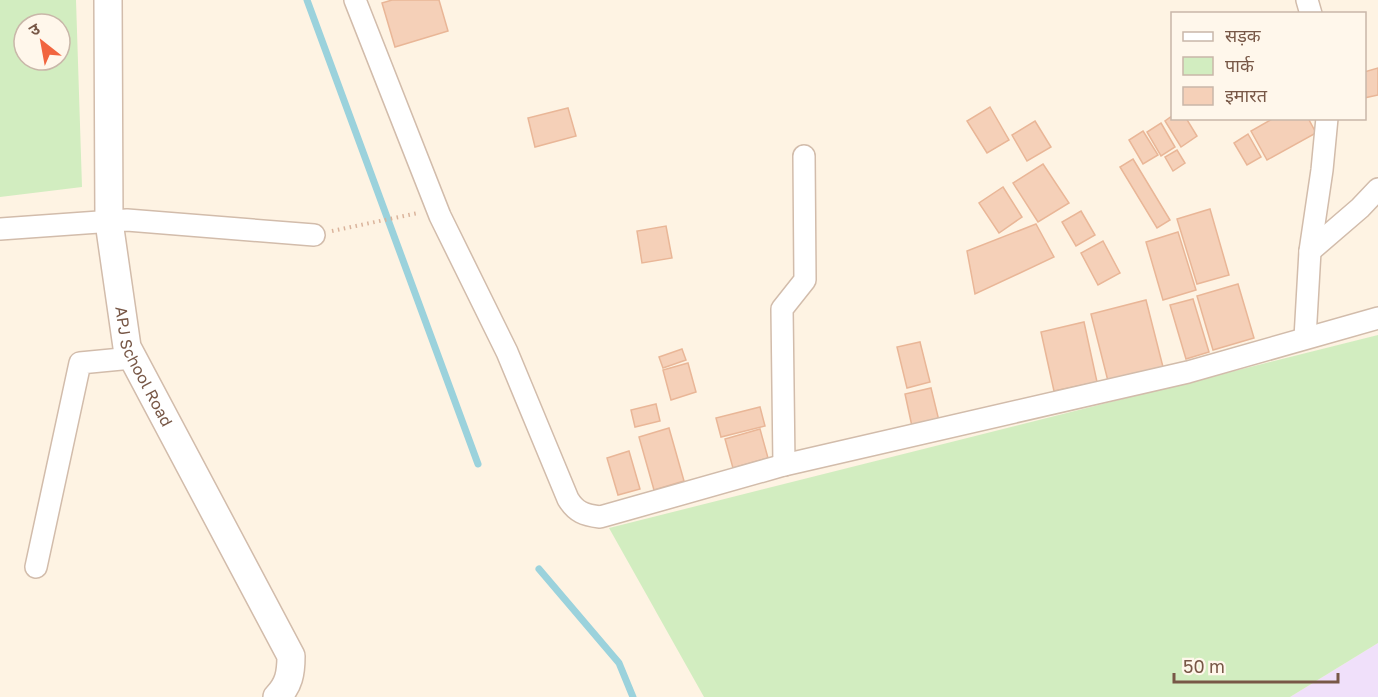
<svg xmlns="http://www.w3.org/2000/svg" width="1378" height="697" viewBox="0 0 1378 697" font-family="'Golos Text','Noto Sans Devanagari',sans-serif">
	<style>
		.education { fill: #f0e0fa }
		.green { fill: #d2edc0; fill-rule: evenodd }
		.lines { fill: none; stroke-linecap: round; stroke-linejoin: round }
		.stream { stroke: #9bd2dc; stroke-width: 7 }
		.building { fill: #f5d0b8; stroke: #e9b697; stroke-width: 1.5 }
		.minor-casing { stroke: #d2bcab; stroke-width: 24 }
		.tertiary-casing { stroke: #d2bcab; stroke-width: 30 }
		.path { stroke: #dab39b; stroke-width: 4; stroke-dasharray: 1.5 4.5; stroke-linecap: butt }
		.minor { stroke: #fff; stroke-width: 21 }
		.tertiary { stroke: #fff; stroke-width: 27 }
		.labels { text-anchor: middle; dominant-baseline: central; stroke-width: 5; stroke-linejoin: round; paint-order: stroke }
		.street-label { font-size: 16px; fill: #785847; stroke: #fff7eb }
	</style>
	<rect width="100%" height="100%" fill="#fef3e3"/>
	<path class="education" d="M1378 643V697H1290Z"/>
	<g class="green">
		<path d="M0 0H76L82 187 0 197ZM24 24H60V60H24Z"/>
		<path d="M1378 335V643L1290 697H704L609 528Z"/>
	</g>
	<g class="lines">
		<g class="stream">
			<path d="M307 0 478 464"/>
			<path d="M539 569 619 663 633 697"/>
		</g>
	</g>
	<g class="building">
		<path d="M392 0H439L448 31 395 47 382 3Z"/>
		<path d="M1378 68V95L1364 98V72Z"/>
		<path d="M990 107 1009 140 987 153 967 121Z"/>
		<path d="M568 108 576 136 535 147 528 118Z"/>
		<path d="M1172 116V118H1186L1197 136 1181 147 1165 121Z"/>
		<path d="M1274 118H1308L1316 133 1267 160 1251 131Z"/>
		<path d="M1035 121 1051 147 1027 161 1012 135Z"/>
		<path d="M1161 123 1175 147 1161 156 1147 132Z"/>
		<path d="M1143 131 1158 155 1143 164 1129 140Z"/>
		<path d="M1248 134 1261 157 1247 165 1234 143Z"/>
		<path d="M1177 150 1185 163 1173 171 1165 157Z"/>
		<path d="M1133 159 1170 220 1157 228 1120 167Z"/>
		<path d="M1043 164 1069 203 1038 222 1013 183Z"/>
		<path d="M1003 187 1022 217 999 233 979 203Z"/>
		<path d="M1210 209 1229 275 1197 284 1177 219Z"/>
		<path d="M1081 211 1095 235 1076 246 1062 222Z"/>
		<path d="M1036 224 1054 257 975 294 967 251Z"/>
		<path d="M666 226 672 258 642 263 637 231Z"/>
		<path d="M1178 232 1196 290 1163 300 1146 242Z"/>
		<path d="M1103 241 1120 273 1098 285 1081 253Z"/>
		<path d="M1238 284 1254 338 1213 350 1197 296Z"/>
		<path d="M1193 299 1209 352 1186 359 1170 305Z"/>
		<path d="M1146 300 1163 367 1108 381 1091 314Z"/>
		<path d="M1084 322 1097 382 1054 391 1041 332Z"/>
		<path d="M920 342 930 382 907 388 897 347Z"/>
		<path d="M682 349 686 360 663 368 659 357Z"/>
		<path d="M688 363 696 392 671 400 663 370Z"/>
		<path d="M931 388 940 425 913 431 905 394Z"/>
		<path d="M656 404 660 421 635 427 631 410Z"/>
		<path d="M760 407 765 426 721 437 716 418Z"/>
		<path d="M669 428 684 481 654 490 639 437Z"/>
		<path d="M760 429 768 458 733 468 725 439Z"/>
		<path d="M629 451 640 489 618 495 607 458Z"/>
	</g>
	<g class="lines">
		<g class="minor-casing">
			<g id="minor">
				<path d="M355 0 440 216 507 352 568 499C576 512 584 515 600 517L784 465 1188 372 1378 318"/>
				<path d="M1307 0 1311 14"/>
				<path d="M0 229 127 220 314 235"/>
				<path d="M1310 251 1360 208 1378 189"/>
				<path d="M1305 338 1310 251 1322 170 1327 118"/>
				<path d="M784 465 782 309 805 280 804 156"/>
				<path d="M36 567 80 363 132 358"/>
			</g>
		</g>
		<g class="tertiary-casing">
			<g id="tertiary">
				<path id="s1" d="M108 0 109 222 127 347 291 656C291 673 289 685 277 697"/>
			</g>
		</g>
		<path class="path" d="M332 231 418 213"/>
		<use href="#minor" class="minor"/>
		<use href="#tertiary" class="tertiary"/>
	</g>
	<g class="labels">
		<g class="street-label">
			<text stroke="none"><textPath href="#s1" startOffset="372">APJ School Road</textPath></text>
		</g>
	</g>
	<rect x="1171" y="12" width="195" height="108" fill="#fff7eb" stroke="#c9b7a9" stroke-width="1.5"/>
	<rect x="1183" y="32" width="30" height="9" fill="#ffffff" stroke="#c9b7a9" stroke-width="1.5"/>
	<text x="1225" y="42" font-size="18" fill="#785847">सड़क</text>
	<rect x="1183" y="57" width="30" height="18" fill="#d2edc0" stroke="#c9b7a9" stroke-width="1.5"/>
	<text x="1225" y="72" font-size="18" fill="#785847">पार्क</text>
	<rect x="1183" y="87" width="30" height="18" fill="#f5d0b8" stroke="#c9b7a9" stroke-width="1.5"/>
	<text x="1225" y="102" font-size="18" fill="#785847">इमारत</text>
	<g transform="translate(42 42) rotate(329)"><circle r="28" fill="#fff7eb" stroke="#c9b7a9" stroke-width="1.5"/>
	<path d="M0-4.5L10 22L0 15L-10 22Z" fill="#f1653f"/>
	<text y="-9" font-size="16" font-weight="bold" text-anchor="middle" fill="#785847">उ</text>
	</g>
	<path d="M1174 673v9h164v-9" fill="none" stroke="#785847" stroke-width="3"/>
	<text x="1183" y="673" font-size="18" fill="#785847" stroke="#fff7eb" stroke-width="4.5" paint-order="stroke">50 m</text>
</svg>
